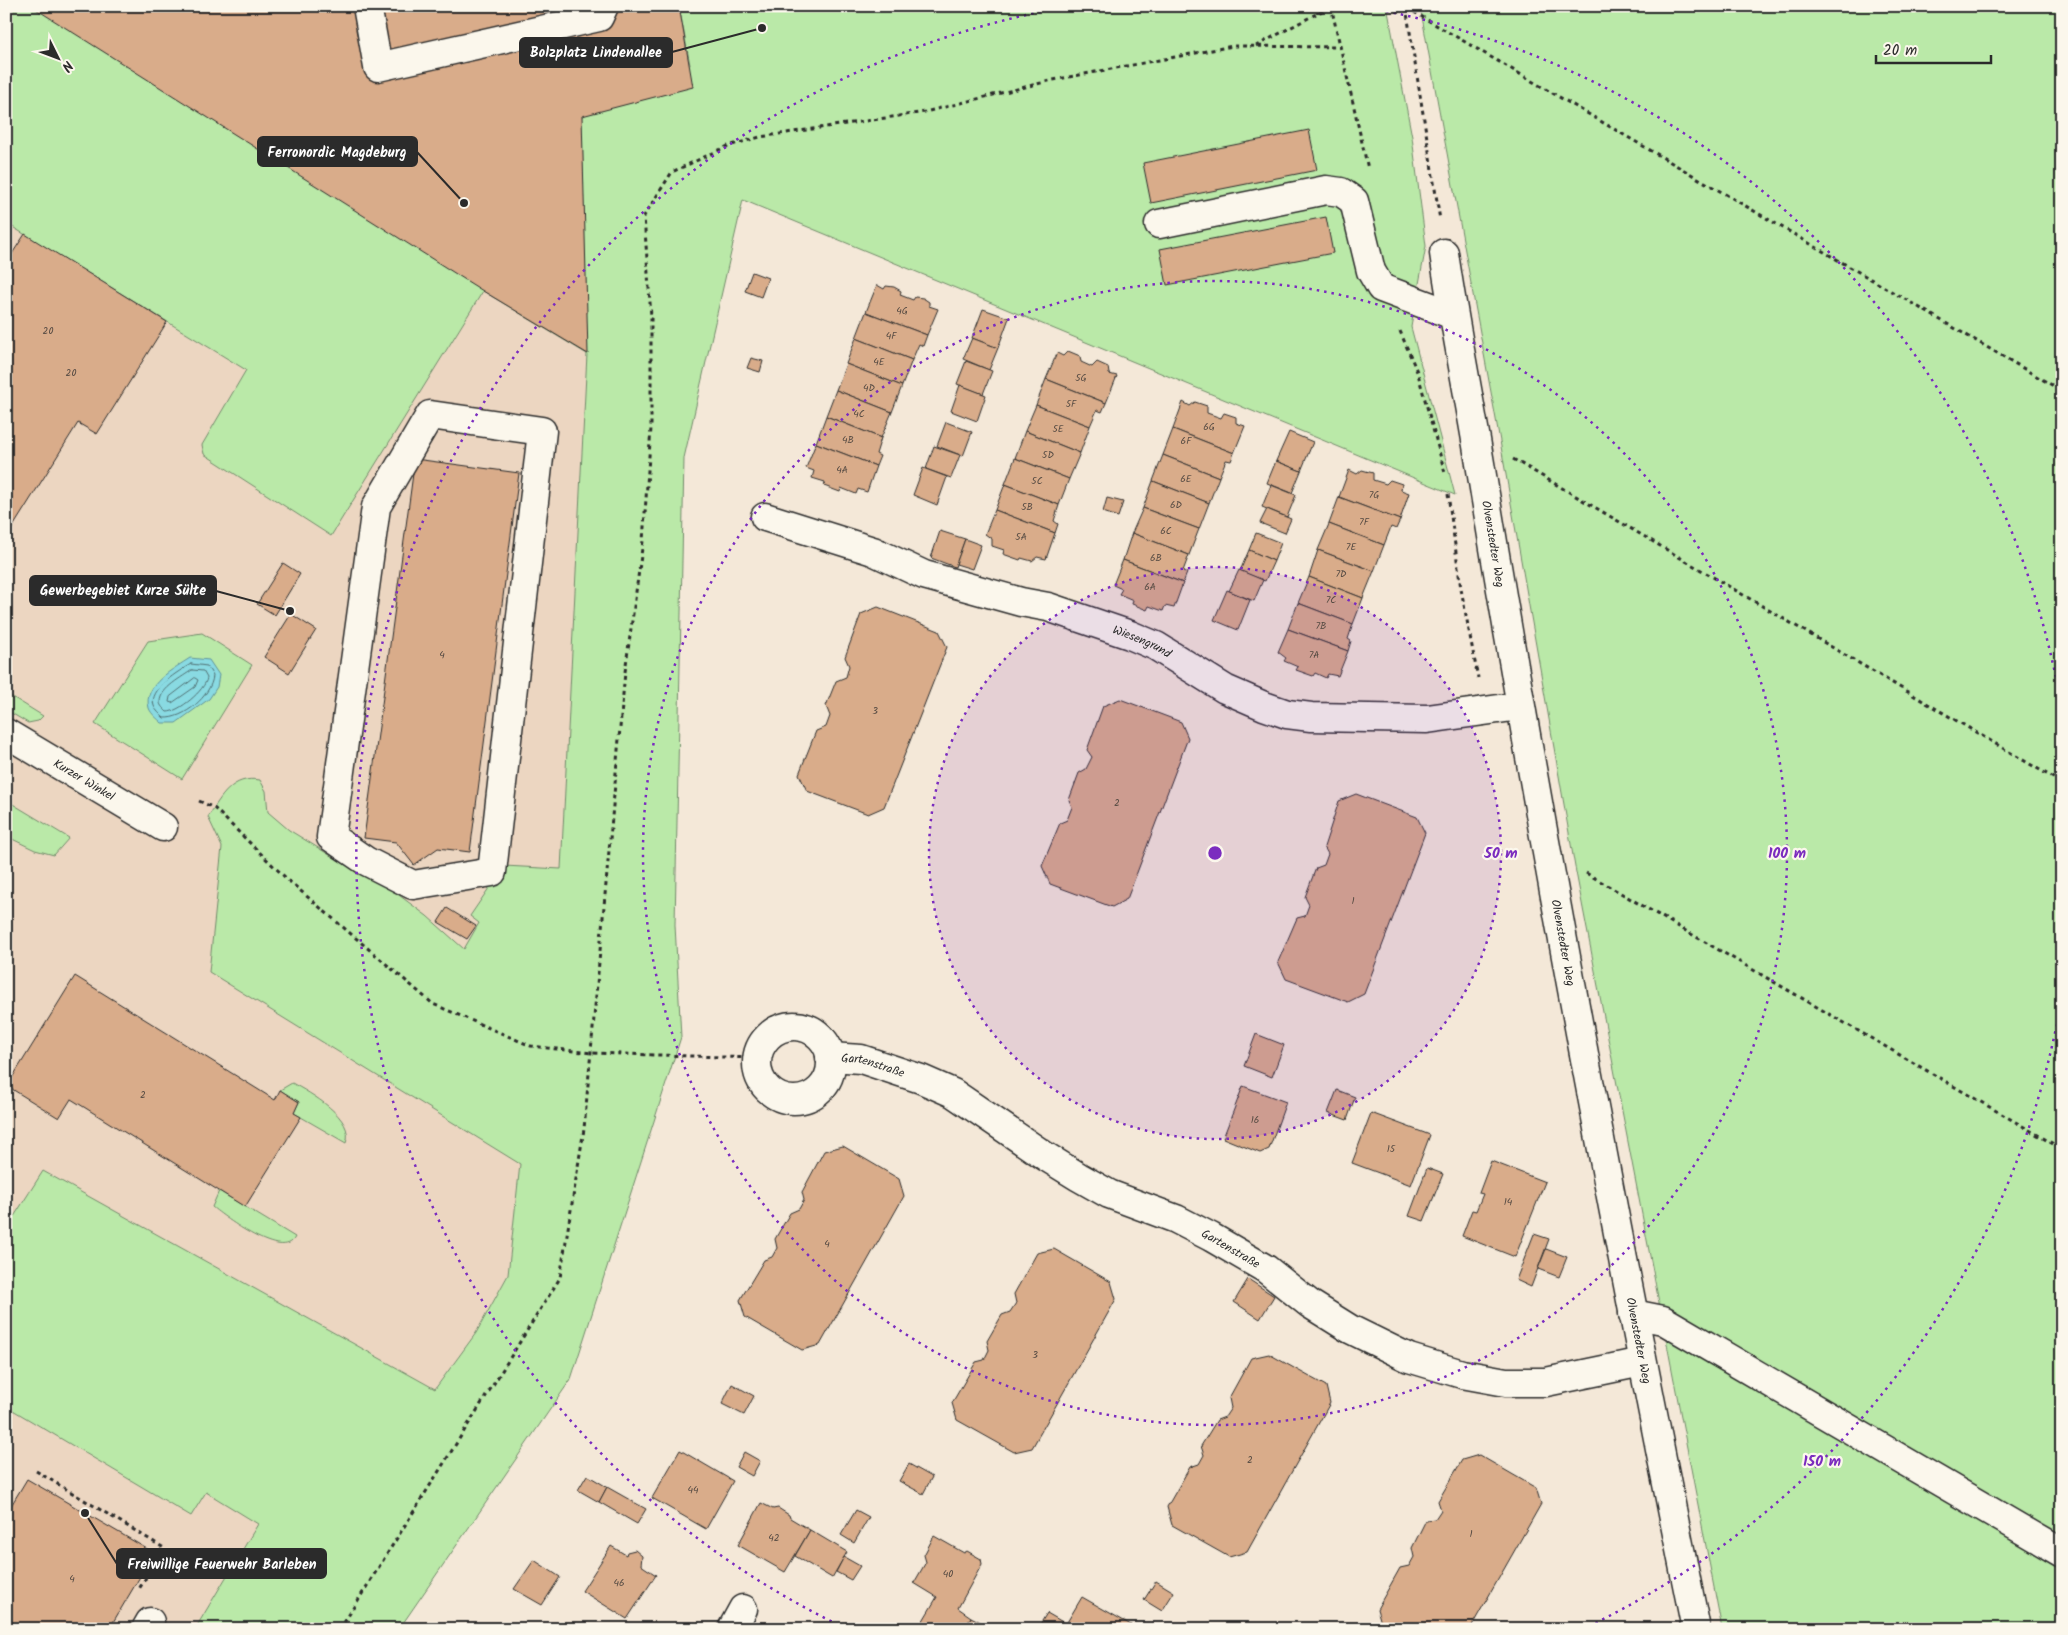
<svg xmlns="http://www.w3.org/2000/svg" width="2068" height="1635" viewBox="0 0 2068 1635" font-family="Kalam,sans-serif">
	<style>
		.built { fill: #ecd6c1 }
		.green { fill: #bae9a8; stroke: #728a6a }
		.water { fill: #89dae2; stroke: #639499 }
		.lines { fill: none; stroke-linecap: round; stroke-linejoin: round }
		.shore { stroke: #517174; stroke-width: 1 }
		.building { fill: #d9ac8a; stroke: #2b2b2b }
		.minor-casing { stroke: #2b2b2b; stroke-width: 31 }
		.path { stroke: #2b2b2b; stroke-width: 3; stroke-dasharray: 4 4; stroke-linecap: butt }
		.minor { stroke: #fbf7ec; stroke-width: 28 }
		.ring { fill: none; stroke: #7b2cbf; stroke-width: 2.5; stroke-dasharray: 2.5 5 }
		.labels { text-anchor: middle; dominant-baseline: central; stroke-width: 4.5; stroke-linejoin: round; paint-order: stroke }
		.number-label { font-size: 10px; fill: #564b43 }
		.street-label { font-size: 12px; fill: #2b2b2b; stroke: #fbf7ec }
		.centre { fill: #7b2cbf; stroke: #fbf7ec; stroke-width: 2.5 }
		.ring-label { font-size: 15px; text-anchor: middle; font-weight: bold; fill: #7b2cbf; stroke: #fbf7ec; stroke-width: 4.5; stroke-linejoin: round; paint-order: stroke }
		.leader { fill: none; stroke: #2b2b2b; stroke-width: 2 }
		.callout-dot { fill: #2b2b2b; stroke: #fbf7ec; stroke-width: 2 }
		.callout { fill: #2b2b2b; stroke: #2b2b2b; stroke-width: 2 }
		.callout-label { font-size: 14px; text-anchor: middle; font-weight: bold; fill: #fff }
	</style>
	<rect width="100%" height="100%" fill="#f4e8d8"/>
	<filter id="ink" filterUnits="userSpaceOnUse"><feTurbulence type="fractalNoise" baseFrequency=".02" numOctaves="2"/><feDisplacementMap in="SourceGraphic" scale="10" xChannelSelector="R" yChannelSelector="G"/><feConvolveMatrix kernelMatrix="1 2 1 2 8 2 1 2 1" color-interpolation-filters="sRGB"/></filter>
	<g filter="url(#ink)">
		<path class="built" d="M6 6H679L693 87 588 354 561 869 520 1164 508 1275 476 1333 435 1389 289 1629H6Z"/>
		<g class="green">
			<path d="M6 6H67L570 84 690 65 679 6H1387L1412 137 1426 246 1411 327 1455 495 743 200 684 458 675 925 681 1037 571 1379 399 1629H195L258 1524 206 1492 191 1516 6 1406V1229L43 1171 435 1389 476 1333 508 1275 520 1164 209 972 222 847 208 817C221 797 232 775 260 780L266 791 268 812 289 830 359 873 372 875 427 916 464 949 479 923 470 916 504 866 561 869 587 354 483 291 331 536 204 454 202 445 246 370 6 223Z"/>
			<path d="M1420 6H2062V1629H1722L1575 867 1502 452Z"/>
			<path d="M202 633 252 665 182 779 95 724 148 641Z"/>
			<path d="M6 693 43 716 38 721 28 723 6 710Z"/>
			<path d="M6 800 69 838 54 855 35 850 6 836Z"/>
			<path d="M292 1083C310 1093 356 1118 346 1143L294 1113 299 1102 280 1090Z"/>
			<path d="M219 1191 295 1237C284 1262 224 1217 212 1207Z"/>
		</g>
		<path class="water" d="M190 658 209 660 219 675 217 687 209 699 176 723H162C158 719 151 714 149 708 142 685 175 668 190 658Z"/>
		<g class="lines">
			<g class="shore">
				<path d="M191 664 207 666 213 676C211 696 184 719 164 718 161 715 156 711 154 706 148 689 179 671 191 664Z"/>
				<path d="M192 670 203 671 207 678C205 690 179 712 167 712 164 709 160 706 160 702 160 688 183 677 192 670Z"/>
				<path d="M195 678 198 680 195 687 172 703 169 702 170 697Z"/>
			</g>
		</g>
		<g class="building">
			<path d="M31 6H679L693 87 582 116 588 354 483 291Z"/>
			<path d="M418 6H441L419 10Z"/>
			<path d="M1309 130 1317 170 1151 203 1143 163Z"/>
			<path d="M1326 217 1333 253 1167 285 1160 249Z"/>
			<path d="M25 234 167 322 97 434 78 423 6 538V263Z"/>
			<path d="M752 272 768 278 761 297 745 291Z"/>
			<path d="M877 285 884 289 886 286 894 287 901 291 900 295 913 300 915 297 923 298 929 302V306L938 309 927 335 866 312Z"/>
			<path d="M983 309 1009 318 998 348 972 338Z"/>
			<path d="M866 312 927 335 923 346 919 344 912 360 856 338Z"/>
			<path d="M856 338 912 360 902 386 846 364Z"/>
			<path d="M972 338 998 348 989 370 963 359Z"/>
			<path d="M1068 351 1080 356 1081 362 1092 367 1097 362 1108 367 1109 374 1117 376 1106 403 1046 379 1057 353 1063 356Z"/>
			<path d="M751 358 763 361 760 372 747 368Z"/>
			<path d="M966 361 992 371 983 394 957 384Z"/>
			<path d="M846 364 902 386 892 412 836 390Z"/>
			<path d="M1046 379 1106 403 1102 412 1097 410 1090 426 1036 405Z"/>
			<path d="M960 385 986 395 977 421 951 411Z"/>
			<path d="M836 390 892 412 881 438 826 416Z"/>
			<path d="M1183 402 1190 406 1195 402 1207 406V413L1221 418 1224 413 1236 417V423L1245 426 1234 453 1173 429Z"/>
			<path d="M1036 405 1090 426 1080 453 1025 431Z"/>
			<path d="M826 416 881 438 876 454 880 456 876 466 816 443Z"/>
			<path d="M946 422 972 432 963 456 937 446Z"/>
			<path d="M1173 429 1234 453 1231 461 1226 460 1219 477 1163 455Z"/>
			<path d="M1025 431 1080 453 1069 479 1015 458Z"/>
			<path d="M1289 432 1313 442 1301 471 1276 461Z"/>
			<path d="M816 443 876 466 867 492 858 489 856 494 841 488 840 492 824 486 825 482 812 478 814 471 806 468Z"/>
			<path d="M934 446 960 455 951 478 926 469Z"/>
			<path d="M1163 455 1219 477 1209 503 1153 481Z"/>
			<path d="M1015 458 1069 479 1059 505 1005 484Z"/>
			<path d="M415 459 519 473 470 852 438 848 414 865 396 842 364 838Z"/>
			<path d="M1276 461 1301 471 1292 493 1267 483Z"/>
			<path d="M923 468 947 477 937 505 913 495Z"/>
			<path d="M1349 470 1357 474 1362 470 1373 473V480L1386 484 1390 480 1402 484 1401 490 1409 493 1400 520 1339 497Z"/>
			<path d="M1153 481 1209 503 1199 529 1143 508Z"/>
			<path d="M1005 484 1059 505 1054 521 1058 524 1055 533 995 510Z"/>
			<path d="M1271 485 1296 495 1287 517 1262 507Z"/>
			<path d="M1339 497 1400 520 1396 529 1391 527 1384 545 1329 524Z"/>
			<path d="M1107 498 1123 502 1118 517 1103 512Z"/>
			<path d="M1143 508 1199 529 1189 555 1132 533Z"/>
			<path d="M1267 509 1291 519 1285 533 1260 523Z"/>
			<path d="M995 510 1055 533 1046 559 1037 557 1032 561 1021 558 1020 560 1003 554 1004 550 992 546V539L985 534Z"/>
			<path d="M1329 524 1384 545 1374 571 1318 550Z"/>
			<path d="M940 531 965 539 955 567 931 558Z"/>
			<path d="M1132 533 1189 555 1183 571 1187 573 1183 583 1123 560Z"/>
			<path d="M1256 533 1281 543 1274 561 1249 550Z"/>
			<path d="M965 539 981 545 972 569 956 564Z"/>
			<path d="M1249 550 1274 561 1265 581 1240 571Z"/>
			<path d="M1318 550 1374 571 1363 598 1309 577Z"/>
			<path d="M1123 560 1183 583 1174 608 1165 606 1163 611 1149 606 1147 610 1132 604 1133 600 1119 594 1122 589 1113 585Z"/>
			<path d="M283 563 300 574 275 615 257 604Z"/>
			<path d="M1239 570 1263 580 1254 601 1229 591Z"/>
			<path d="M1309 577 1363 598 1353 624 1298 603Z"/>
			<path d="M1227 590 1250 600 1238 630 1214 620Z"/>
			<path d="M1298 603 1353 624 1348 639 1351 641 1348 651 1288 629Z"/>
			<path d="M878 607 939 631 947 647 884 807 868 814 807 791 799 774 816 731 826 727 830 716 826 706 836 681 846 677 849 666 845 657 861 614Z"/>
			<path d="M291 614 316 630 289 673 264 657Z"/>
			<path d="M1288 629 1348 651 1338 676 1328 674 1326 678 1315 673 1313 676 1296 670 1298 667 1284 661 1286 658 1278 652Z"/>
			<path d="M1120 699 1181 722 1188 738 1127 899 1112 907 1050 884 1042 866 1060 823 1067 820 1072 807 1069 800 1079 773 1086 769 1092 757 1087 750 1103 706Z"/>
			<path d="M1356 794 1417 817 1425 833 1364 994 1348 1002 1286 979 1278 962 1297 918 1305 916 1309 905 1305 897 1316 868 1324 865 1328 854 1324 847 1339 801Z"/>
			<path d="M447 908 476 926 467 939 438 922Z"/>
			<path d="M75 976 275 1100 280 1090 299 1102 294 1113 301 1117 245 1207 71 1099 59 1118 7 1086Z"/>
			<path d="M1256 1034 1284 1045 1272 1077 1244 1066Z"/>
			<path d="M1243 1086 1286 1102 1269 1149 1260 1153 1223 1138Z"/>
			<path d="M1337 1090 1355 1097 1347 1120 1328 1113Z"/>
			<path d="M1371 1113 1430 1135 1411 1185 1352 1163Z"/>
			<path d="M843 1146 899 1179 904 1196 820 1345 802 1350 745 1317 740 1300 764 1260 772 1257 777 1248 775 1239 790 1213 799 1209 804 1200 802 1192 824 1151Z"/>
			<path d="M1491 1161 1545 1182 1515 1257 1462 1236 1472 1210 1476 1211 1483 1194 1479 1193Z"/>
			<path d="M1427 1168 1443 1174 1424 1221 1409 1216Z"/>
			<path d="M1534 1234 1549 1239 1531 1287 1516 1280Z"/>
			<path d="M1054 1249 1111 1282 1116 1299 1032 1448 1014 1452 957 1420 952 1403 976 1362 984 1360 989 1350 987 1341 1002 1315 1010 1312 1016 1303 1014 1294 1037 1253Z"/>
			<path d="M1546 1249 1567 1257 1559 1277 1538 1269Z"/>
			<path d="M1248 1279 1274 1296 1260 1319 1234 1302Z"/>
			<path d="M1269 1354 1326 1386 1330 1403 1247 1552 1229 1557 1172 1525 1167 1507 1190 1467 1199 1464 1204 1455 1201 1446 1217 1420 1225 1417 1231 1408 1229 1398 1251 1358Z"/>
			<path d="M732 1384 754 1396 744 1415 722 1404Z"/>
			<path d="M680 1450 733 1481 706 1529 652 1498Z"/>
			<path d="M744 1452 760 1461 752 1476 736 1467Z"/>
			<path d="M1479 1455 1536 1488 1541 1504 1470 1629H1386L1382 1626 1377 1609 1400 1568 1409 1566 1414 1557 1412 1548 1426 1520 1435 1519 1441 1510 1438 1501 1462 1460Z"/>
			<path d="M909 1464 932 1477 923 1494 899 1481Z"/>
			<path d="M587 1475 607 1487 599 1502 578 1490Z"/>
			<path d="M27 1479 154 1553 109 1629H6V1514Z"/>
			<path d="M607 1487 646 1509 637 1524 599 1502Z"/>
			<path d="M761 1503 773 1509 778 1508 789 1515 790 1518 810 1530 785 1572 738 1545Z"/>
			<path d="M856 1510 869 1517 854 1543 841 1535Z"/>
			<path d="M810 1530 847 1552 832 1578 795 1556Z"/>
			<path d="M934 1536 964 1553 967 1551 981 1559 982 1564 958 1608 971 1617 965 1629H918L937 1597 914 1583 926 1562 924 1555Z"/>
			<path d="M611 1546 626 1555 627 1552 635 1550 642 1556 641 1565 656 1575 627 1619 582 1591Z"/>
			<path d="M844 1557 860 1566 851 1580 836 1572Z"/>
			<path d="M534 1560 560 1577 542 1605 514 1589Z"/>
			<path d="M1156 1581 1174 1592 1162 1611 1144 1600Z"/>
			<path d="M1082 1597 1138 1629H1037L1047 1613 1066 1624Z"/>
			<path d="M971 1617 992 1628 991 1629H965Z"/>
		</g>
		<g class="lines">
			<g class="minor-casing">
				<g id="minor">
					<path d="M367 6 378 67 599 17 604 6"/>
					<path d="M1159 224 1326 190 1341 192 1354 201 1371 271 1381 288 1453 315"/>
					<path id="s1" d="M1444 253C1455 330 1471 405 1483 482 1546 866 1619 1247 1696 1629"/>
					<path d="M430 415 542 431 492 872 413 885 366 861 331 837 376 507Z"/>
					<path id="s2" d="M765 517 873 551 924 575 1021 602 1048 607 1130 635 1156 646 1225 689 1264 706 1287 714 1311 717 1427 719 1520 706"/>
					<path id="s3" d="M6 733 163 827"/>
					<circle cx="794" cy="1063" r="37"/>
					<path id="s4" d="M830 1057 861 1059 921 1079 953 1093 1045 1156 1079 1177 1109 1194 1176 1219 1211 1237 1266 1269 1310 1304 1350 1329 1409 1358 1462 1374 1506 1382H1546L1642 1362"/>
					<path d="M1633 1314 1663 1320 2062 1553"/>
					<path d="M146 1629 150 1622"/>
					<path d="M732 1629 743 1609"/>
				</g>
			</g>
			<g class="path">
				<path d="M1331 6 1368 169"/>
				<path d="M1406 7 1440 220"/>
				<path d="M1407 8 2062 391"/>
				<path d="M1256 46 1331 6"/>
				<path d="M1400 331 1418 374 1445 473"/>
				<path d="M1513 459 2062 783"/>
				<path d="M1448 494 1461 589 1478 678"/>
				<path d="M199 801 214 808 289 881 433 1004 531 1046 591 1053 757 1058"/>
				<path d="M1586 873 2062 1149"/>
				<path d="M36 1471 164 1548 139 1589"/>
				<path d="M340 1629 560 1278 584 1129 625 672 643 541 651 428V317L644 216 672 172 728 146 760 137 925 112 1053 80 1233 46 1341 47"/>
			</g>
			<use href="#minor" class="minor"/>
		</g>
	</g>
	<circle cx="1215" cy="853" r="286" fill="#7b2cbf" fill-opacity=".12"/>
	<g class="ring">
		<circle cx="1215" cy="853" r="286"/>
		<circle cx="1215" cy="853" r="572"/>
		<path d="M2061 1002A859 859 0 0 1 1585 1628M845 1628A859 859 0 0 1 1066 7M1364 7A859 859 0 0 1 2061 704"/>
	</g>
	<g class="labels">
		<g class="number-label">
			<text x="902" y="311">4G</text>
			<text x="48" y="331">20</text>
			<text x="891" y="336">4F</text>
			<text x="879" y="362">4E</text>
			<text x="71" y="373">20</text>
			<text x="1081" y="378">5G</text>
			<text x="869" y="388">4D</text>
			<text x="1071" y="404">5F</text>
			<text x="859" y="414">4C</text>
			<text x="1209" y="427">6G</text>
			<text x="1058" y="429">5E</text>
			<text x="848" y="440">4B</text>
			<text x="1186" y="441">6F</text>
			<text x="1048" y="455">5D</text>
			<text x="842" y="470">4A</text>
			<text x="1186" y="479">6E</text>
			<text x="1037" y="481">5C</text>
			<text x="1374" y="495">7G</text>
			<text x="1176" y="505">6D</text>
			<text x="1027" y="507">5B</text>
			<text x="1364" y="522">7F</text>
			<text x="1166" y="531">6C</text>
			<text x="1021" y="537">5A</text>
			<text x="1351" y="547">7E</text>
			<text x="1156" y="558">6B</text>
			<text x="1341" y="574">7D</text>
			<text x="1150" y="587">6A</text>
			<text x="1331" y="600">7C</text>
			<text x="1321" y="626">7B</text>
			<text x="442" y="655">4</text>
			<text x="1314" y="655">7A</text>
			<text x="875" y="711">3</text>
			<text x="1117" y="803">2</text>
			<text x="1353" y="901">1</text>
			<text x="143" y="1095">2</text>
			<text x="1255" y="1120">16</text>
			<text x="1391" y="1149">15</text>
			<text x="1508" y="1202">14</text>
			<text x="827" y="1244">4</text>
			<text x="1035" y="1355">3</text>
			<text x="1250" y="1460">2</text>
			<text x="693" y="1490">44</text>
			<text x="1471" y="1534">1</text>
			<text x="774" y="1538">42</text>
			<text x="948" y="1574">40</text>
			<text x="72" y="1579">4</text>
			<text x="619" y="1583">46</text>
		</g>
		<g class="street-label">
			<text stroke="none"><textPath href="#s1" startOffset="295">Olvenstedter Weg</textPath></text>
			<text stroke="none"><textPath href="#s2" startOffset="398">Wiesengrund</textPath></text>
			<text stroke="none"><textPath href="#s3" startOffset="91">Kurzer Winkel</textPath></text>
			<text stroke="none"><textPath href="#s1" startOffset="700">Olvenstedter Weg</textPath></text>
			<text stroke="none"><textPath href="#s4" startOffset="44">Gartenstraße</textPath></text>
			<text stroke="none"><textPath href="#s4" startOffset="449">Gartenstraße</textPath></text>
			<text stroke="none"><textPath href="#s1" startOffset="1105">Olvenstedter Weg</textPath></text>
		</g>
	</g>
	<circle cx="1215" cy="853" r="8" class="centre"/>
	<g class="ring-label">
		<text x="1501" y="858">50 m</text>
		<text x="1787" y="858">100 m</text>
		<text x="1822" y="1466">150 m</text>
	</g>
	<path class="leader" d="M762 28L672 52M464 203L417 152M290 611L216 591M85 1513L117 1564"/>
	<g class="callout-dot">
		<circle cx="762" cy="28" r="5"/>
		<circle cx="464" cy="203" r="5"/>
		<circle cx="290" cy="611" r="5"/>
		<circle cx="85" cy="1513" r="5"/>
	</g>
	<g class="callout">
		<rect x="520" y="38" width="152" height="29" rx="5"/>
		<rect x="258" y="137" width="159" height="29" rx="5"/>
		<rect x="30" y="576" width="186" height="29" rx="5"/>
		<rect x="117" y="1549" width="209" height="29" rx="5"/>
	</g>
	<g class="callout-label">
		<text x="596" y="57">Bolzplatz Lindenallee</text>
		<text x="337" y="157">Ferronordic Magdeburg</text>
		<text x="123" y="595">Gewerbegebiet Kurze Sülte</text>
		<text x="222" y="1569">Freiwillige Feuerwehr Barleben</text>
	</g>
	<rect width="2068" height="1635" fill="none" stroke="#fbf7ec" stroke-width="25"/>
	<rect x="12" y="12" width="2043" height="1610" fill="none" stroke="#2b2b2b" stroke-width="2" filter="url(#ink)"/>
	<g transform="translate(58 58) rotate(132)" stroke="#fbf7ec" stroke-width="4" paint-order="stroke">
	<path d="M0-4L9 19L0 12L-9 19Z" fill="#2b2b2b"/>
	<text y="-8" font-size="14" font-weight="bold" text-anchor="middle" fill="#2b2b2b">N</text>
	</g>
	<path d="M1876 55v8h115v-8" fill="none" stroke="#2b2b2b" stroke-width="2.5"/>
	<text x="1883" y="55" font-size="15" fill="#2b2b2b" stroke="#fbf7ec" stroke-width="4" paint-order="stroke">20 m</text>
</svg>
